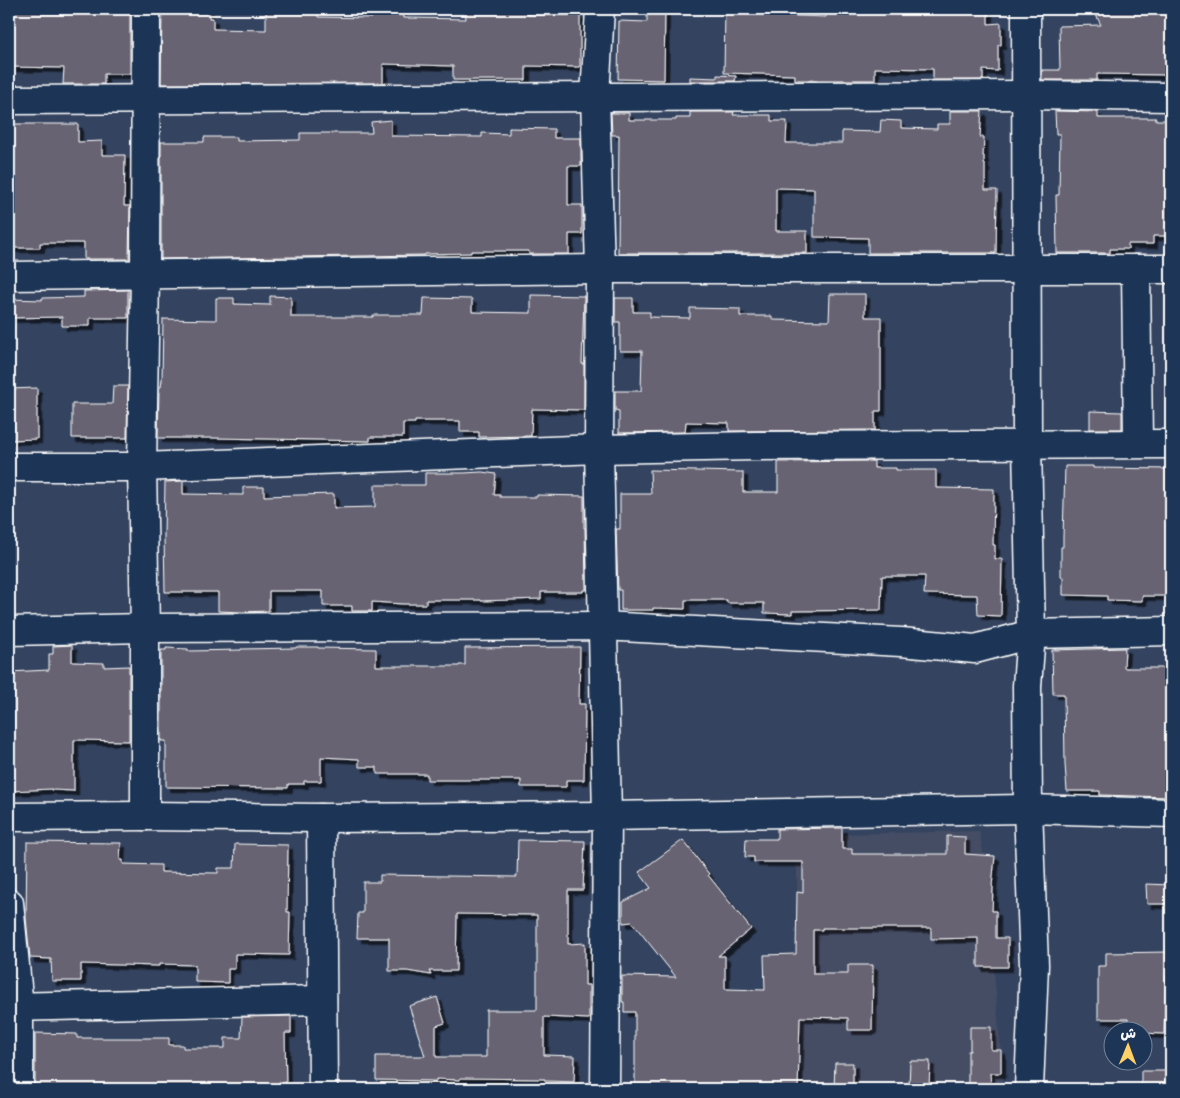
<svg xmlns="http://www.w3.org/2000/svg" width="1180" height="1098" viewBox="0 0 1180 1098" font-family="'Indie Flower','Playpen Sans Arabic',sans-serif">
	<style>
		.built { fill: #444d65 }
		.building { fill: #686473; stroke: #fff; filter: url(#shadow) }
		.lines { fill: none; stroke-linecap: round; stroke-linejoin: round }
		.minor-casing { stroke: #fff; stroke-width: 31 }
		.tertiary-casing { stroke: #fff; stroke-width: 31 }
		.minor { stroke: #1d3557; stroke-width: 28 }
		.tertiary { stroke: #1d3557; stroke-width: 28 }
	</style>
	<defs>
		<filter id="shadow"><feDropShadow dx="4.5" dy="4.5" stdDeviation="0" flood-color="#0009"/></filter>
	</defs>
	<rect width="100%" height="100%" fill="#34435f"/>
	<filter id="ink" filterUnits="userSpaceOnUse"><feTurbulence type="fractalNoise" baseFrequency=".02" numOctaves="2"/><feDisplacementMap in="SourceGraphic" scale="10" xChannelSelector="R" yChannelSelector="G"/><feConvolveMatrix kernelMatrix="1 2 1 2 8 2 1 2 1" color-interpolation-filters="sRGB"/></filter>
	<g filter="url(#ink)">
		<path class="built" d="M979 831 995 911 994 971 1004 1089H802L796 835Z"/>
		<g class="building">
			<path d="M9 9H130V74H104V84H63L64 68 9 67Z"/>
			<path d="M162 9H209V18H213V29L266 30V9H318V17L372 18V9H402L403 18H412L466 19 465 9H528V15H580V67L526 66V80H453V66L383 64V83L161 84Z"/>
			<path d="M647 9H665L664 80 618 79 619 21 647 22Z"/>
			<path d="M725 9H775V15L826 17V9H988V24L1001 23V45H998V71L983 70V80H933V69L875 68V80H795V75L724 73Z"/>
			<path d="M1093 9H1158V12L1171 13V75L1097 74V80H1042V70H1060L1059 26 1101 25Z"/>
			<path d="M717 75 736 76 735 81H690V77L717 78Z"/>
			<path d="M950 111H982L980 137H984L983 156H984V164H985V190H997L996 253H868V238L814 237V189L776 188V231H807V253H618L619 135H612L611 113H629V120H676V118H690V112H734L733 115H771V121H787L786 143H842V131L880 132 881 120 901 121V128L937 129V124H950Z"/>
			<path d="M1055 111 1098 112V118H1156V120H1171V236H1153V244H1128V249H1110V253H1057L1056 195H1059L1060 134H1056Z"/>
			<path d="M391 120V136L482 137V133L509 134V128L554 129V138H581V166H568V205H582V234H569V254H529V251H471V253L425 254V255L161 259V142H204V137H237V141L300 140V133H372L371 122Z"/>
			<path d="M9 124H78V142L102 141V155H125L124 206H130L129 259H84V243H40V248H9Z"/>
			<path d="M128 290V318H90V326H62V317L9 318V299L42 300V298L84 297V291Z"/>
			<path d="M830 294H865V317H881V411H875V430L729 431V423L686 422 685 432 619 433V411L615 410V391H641L642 351H620V322H615V298H633V312H650V317L690 318V308L740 309V316H772V320L829 321Z"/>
			<path d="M531 295 584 296 582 364H584V410L532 409 531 436 479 437V432H460V421H415V423H403V437H370V441L215 438H158L159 387H161L162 380 163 319 216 320V298H234V304L270 305V296L291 297V317H373V315H423L424 298 472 299V312L531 313Z"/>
			<path d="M113 386H128L127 438H72V404H112Z"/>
			<path d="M37 388V439L9 440V389Z"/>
			<path d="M1090 411 1122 412V429H1090Z"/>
			<path d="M874 461V468H896V470H936V488L994 489 993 545H995V559H1002L1001 616 978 615 977 595 924 594 925 576H882L881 610 792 611V614L764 613V603H727V600H685V609L653 608V610H621V590H618L616 529H620V494H651L650 470 743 472V492H778V462Z"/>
			<path d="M1065 466H1093V468L1171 469V591H1167V596H1142V601L1107 600V596L1063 595V577H1061V547H1063V537Z"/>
			<path d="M482 472 496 474 494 495H500V497H537V495L584 496V528H585L586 590H583V592H541V599L481 601V600H426V604H403L372 602V611H352V606H323V591H269V611L241 612 218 611V592H165L164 536 165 482 183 481V494L243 495V487H264V496L334 494V508L375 507V485H425V473H464Z"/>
			<path d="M72 645V662L104 663V667L129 666V741L74 740V791L52 790V789L10 791 11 755H9V672L49 670V654H53V646Z"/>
			<path d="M296 647H318V648L376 649V666H459V665H465V648L580 647 579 704H585L584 780H566V787H521V780H427V774H377V767H359V759L321 757V781H304V784H288V788L166 787V741H161V650H166V648L188 649V651L241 650V649L296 648Z"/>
			<path d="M1125 648 1124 668H1171V782H1169L1170 797 1100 795V791H1067L1065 765 1064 694H1053L1052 650Z"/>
			<path d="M842 828V849H852V854H947V836L965 837V854L995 856 992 886 993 887 992 911H996V938H1008V967H978V938L931 939V928H822V930H813V974H848V965H873L872 1030H848V1018L800 1017 798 1089H635V1012H624V1002H622V976L676 977 632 922 623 923V902L651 888 639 872 683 840 709 874 708 875 751 929 718 956H725V989L765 990 764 955 796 954 797 892 803 893V862H754V857H745L746 839H777V829Z"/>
			<path d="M518 840 585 841 583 890H568V944L585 943V985H589V1019L544 1017V1055L575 1056 574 1082 545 1081V1079L460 1078V1080L436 1079V1081L376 1080V1056H425L409 1006 437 997 445 1023 436 1026V1057H486V1010H537V915L457 914 456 971H429L431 975 407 971H389V938H357L358 913H363V882H380V875L517 877Z"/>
			<path d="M27 842 121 843 120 860H123V864L161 865V872L218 873V868H234L235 844 288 845 287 912H290L289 955 235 954V969H228V983L195 982V965L159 964V966L81 964V981H52L51 959 30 958 26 918Z"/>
			<path d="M1146 884 1171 885V904H1147Z"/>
			<path d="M1168 952 1169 976H1166L1164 1034 1142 1033V1030H1128V1019H1098V966H1106V953Z"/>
			<path d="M291 1016V1033H285L286 1089H35V1033L77 1034V1038H169V1045H183V1048H225V1038H241L242 1017Z"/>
			<path d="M970 1027H991V1050H1001V1073H990L991 1089H968V1051H970Z"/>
			<path d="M910 1061H930L929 1089H909Z"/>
			<path d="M835 1063H853V1089H834Z"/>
			<rect x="1141" y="1071" width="30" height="18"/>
		</g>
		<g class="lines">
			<g class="minor-casing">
				<g id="minor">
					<path d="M600 9 595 96 600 269 599 449 607 816 605 1089"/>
					<path d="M9 100 1026 95 1171 97"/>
					<path d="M1136 269 1138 443"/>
					<path d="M9 276 600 269H1171"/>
					<path d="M9 467H142L599 449 756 446 1171 444"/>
					<path d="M9 631 145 628 603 626 901 642 975 649 1031 634 1171 631"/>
					<path d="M145 816V628L142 467 145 274 146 9"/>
					<path d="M9 817 145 816 321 818 607 816 1028 809 1171 813"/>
					<path d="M321 818 323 1089"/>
					<path d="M9 903 19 1007V1089"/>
					<path d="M9 1007 322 1000"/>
				</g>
			</g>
			<g class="tertiary-casing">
				<path id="tertiary" d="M1026 9 1027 445 1031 634 1027 686 1028 809 1034 965 1029 1089"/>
			</g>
			<use href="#minor" class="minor"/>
			<use href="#tertiary" class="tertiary"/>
		</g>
	</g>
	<rect width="1180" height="1098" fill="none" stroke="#1d3557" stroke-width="30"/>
	<rect x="15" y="15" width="1150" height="1068" fill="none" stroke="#fff" stroke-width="2" filter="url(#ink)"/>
	<g transform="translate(1128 1046) rotate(1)"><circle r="24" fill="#1d3557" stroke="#77869a"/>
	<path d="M0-4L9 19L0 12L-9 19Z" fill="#ffd166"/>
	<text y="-8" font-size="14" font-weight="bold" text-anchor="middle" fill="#ffffff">ش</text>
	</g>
</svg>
